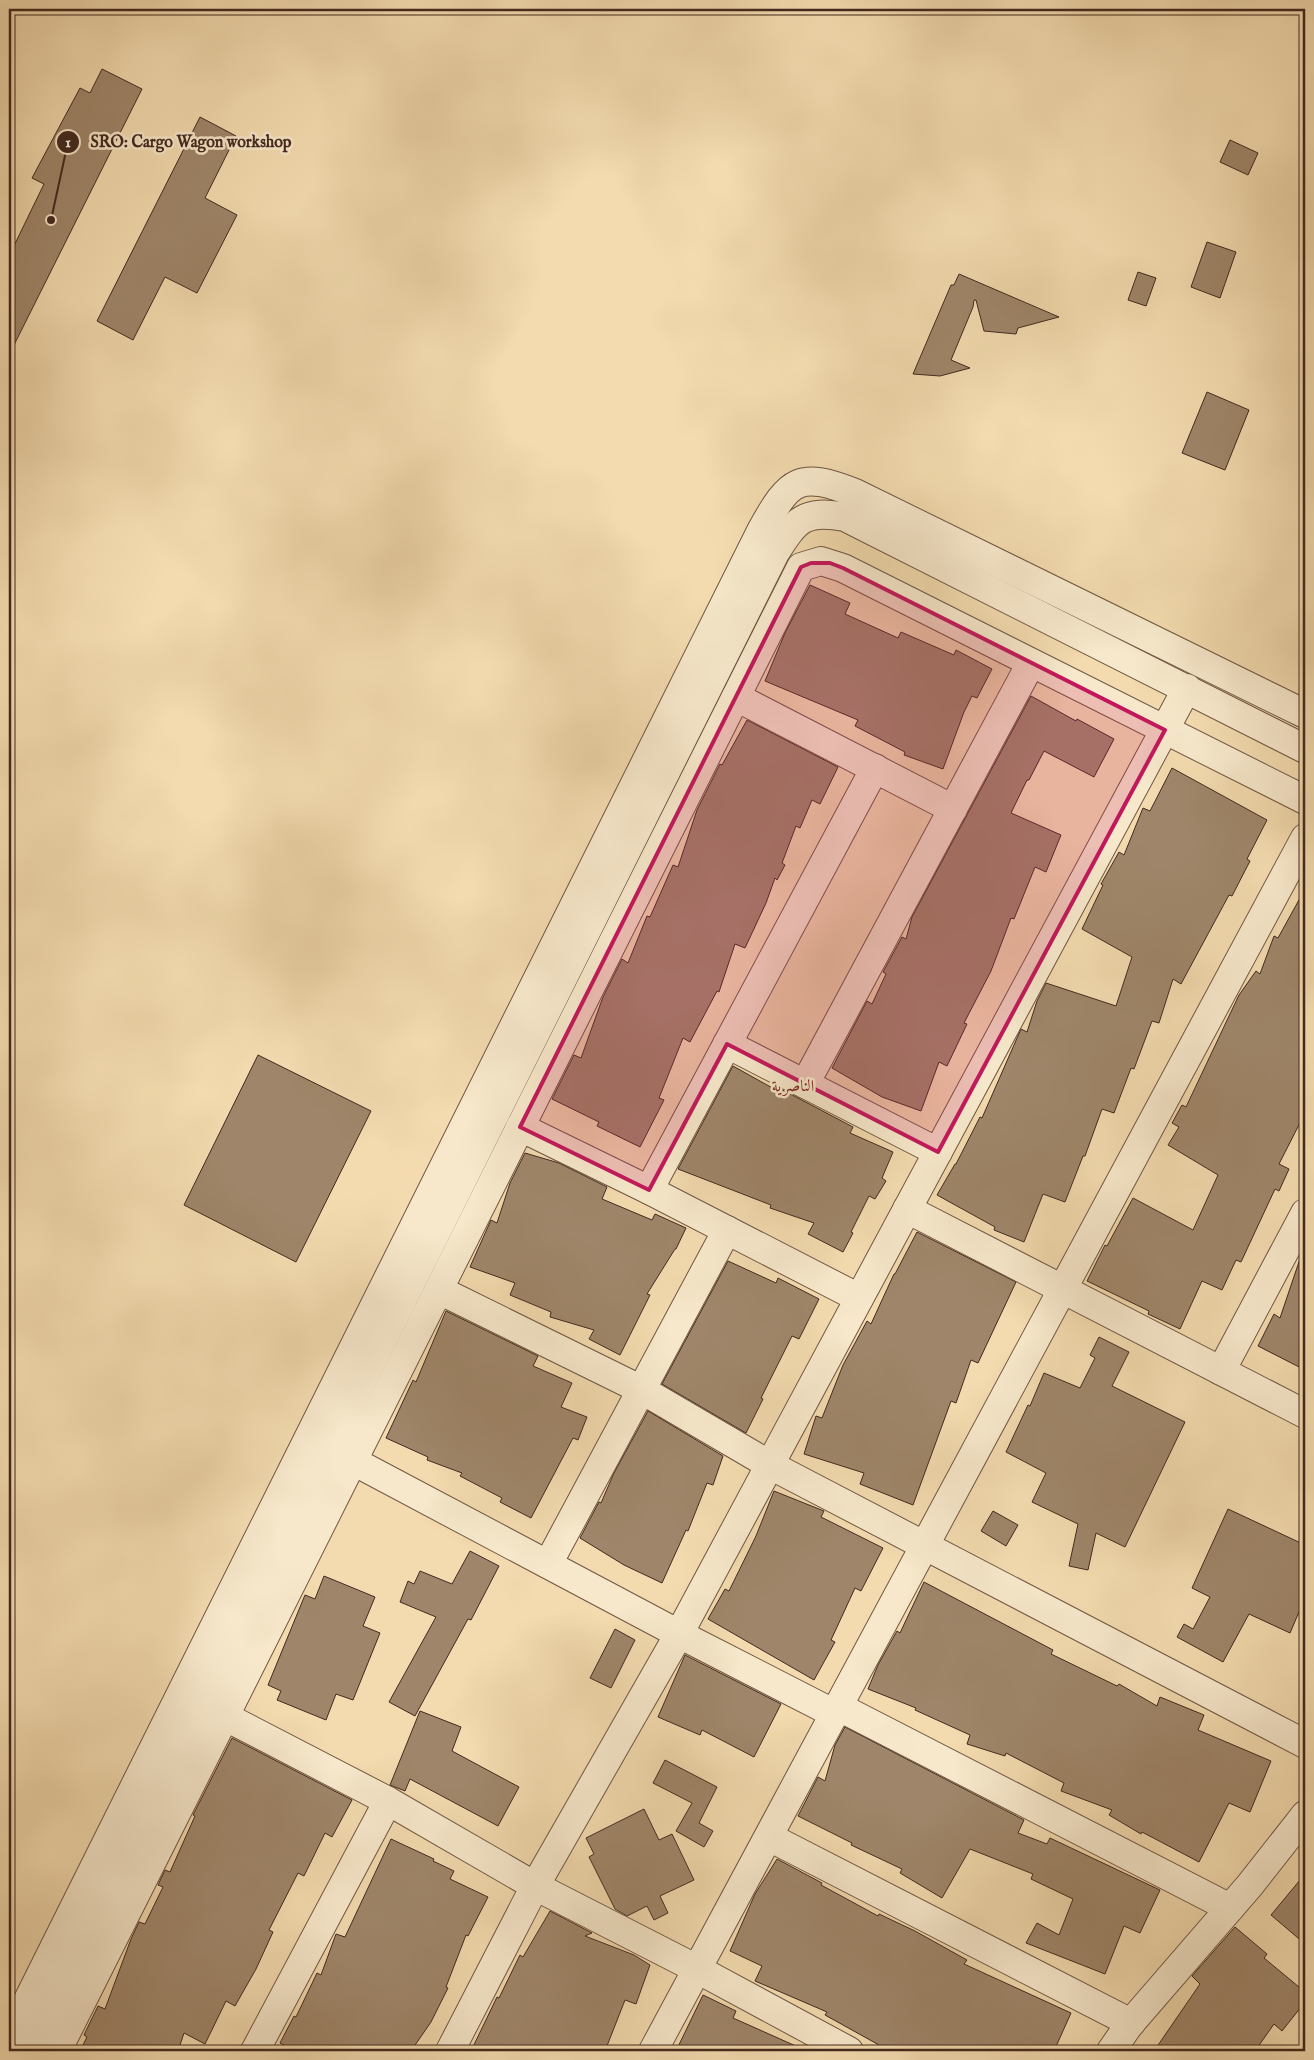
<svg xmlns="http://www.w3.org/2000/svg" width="1314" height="2060" viewBox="0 0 1314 2060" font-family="'IM FELL English',Amiri,serif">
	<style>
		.building { fill: #9f866a; stroke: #43291f }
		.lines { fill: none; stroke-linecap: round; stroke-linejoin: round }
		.minor-casing { stroke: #6f5643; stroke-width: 30 }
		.minor { stroke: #f7e8cb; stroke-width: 28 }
		.marked { fill: #c2185b; fill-opacity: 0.2; stroke: #c2185b; stroke-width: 4; stroke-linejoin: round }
		.labels { text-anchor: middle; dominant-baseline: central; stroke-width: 5; stroke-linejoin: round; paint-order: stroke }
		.neighbourhood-label { font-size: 16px; fill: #7a1f14; stroke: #f7e8cb }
		.leader { fill: none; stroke: #43291f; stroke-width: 2 }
		.callout-dot { fill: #43291f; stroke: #f7e8cb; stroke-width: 2 }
		.mark-label { font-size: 15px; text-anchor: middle; font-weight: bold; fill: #fff }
		.callout-label { font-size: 16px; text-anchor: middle; font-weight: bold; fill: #43291f; stroke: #f7e8cb; stroke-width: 5; stroke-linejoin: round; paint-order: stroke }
	</style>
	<rect width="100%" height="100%" fill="#f3dbaf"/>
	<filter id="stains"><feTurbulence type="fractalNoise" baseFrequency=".004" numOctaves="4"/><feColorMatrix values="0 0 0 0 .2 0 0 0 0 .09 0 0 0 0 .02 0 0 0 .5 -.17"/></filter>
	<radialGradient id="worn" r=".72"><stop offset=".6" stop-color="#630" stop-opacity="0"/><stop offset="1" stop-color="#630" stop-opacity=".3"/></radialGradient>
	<g class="building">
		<path d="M102 69 142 89 9 355V256L44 184 32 178 80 88 90 93Z"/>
		<path d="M200 117 236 136 205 198 237 215 197 293 165 277 133 340 97 321Z"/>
		<path d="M1230 140 1258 153 1248 175 1220 162Z"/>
		<path d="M1207 242 1236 252 1220 298 1191 287Z"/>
		<path d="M1138 272 1156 278 1146 306 1128 300Z"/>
		<path d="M959 274 1059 317 1018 328 1016 334 984 331 976 300H974L973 307 951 360 970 368 940 376 913 374 951 285H954Z"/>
		<path d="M1207 392 1249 410 1225 470 1182 453Z"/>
		<path d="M810 585 850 603 845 614 898 638 901 632 954 655 956 650 992 669 977 698 972 696 964 712 943 769 904 755 905 752 855 726 858 720 765 681 785 633Z"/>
		<path d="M1031 696 1076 721 1077 719 1114 739 1094 777 1044 751 1029 780H1027L1011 813 1061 835 1046 872 1035 867 1014 919 1011 918 991 971 964 1023 967 1024 947 1066 939 1062 921 1111 882 1097 832 1068 867 1001 872 1004 886 974 883 972 902 937 906 939 912 917Z"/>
		<path d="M747 720 838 767 820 804 812 800 800 828 796 826 782 863 785 865 777 880 775 878 766 903 745 948 735 944 719 992 717 991 690 1042 683 1038 659 1098 664 1100 640 1147 597 1126 599 1122 552 1099 574 1055 581 1058 603 997 622 959 628 963 647 916 650 917 673 865 678 867 697 810 720 764 722 765Z"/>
		<path d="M1172 768 1267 820 1247 859 1250 861 1232 896 1229 895 1181 984 1173 979 1159 1023 1152 1021 1134 1069 1131 1068 1114 1113 1102 1109 1085 1156H1083L1065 1202 1043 1194 1024 1242 994 1230 995 1227 937 1195 955 1164H956L980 1117 982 1118 1021 1029 1027 1032 1037 1001 1046 983 1116 1006 1132 957 1082 929 1103 885 1101 884 1119 852 1124 855 1143 808 1150 811Z"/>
		<path d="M1305 889V1113L1279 1164 1289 1169 1279 1191 1275 1189 1241 1262 1236 1260 1222 1290 1202 1281 1180 1329 1148 1314 1149 1311 1087 1281 1105 1245 1107 1246 1133 1198 1193 1230 1218 1175 1168 1145 1179 1127 1172 1123 1182 1105 1186 1107 1239 995 1256 971 1260 974 1274 936 1278 938Z"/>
		<path d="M258 1055 371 1111 296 1262 184 1205Z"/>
		<path d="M733 1066 776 1090 777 1087 853 1127 850 1133 893 1152 882 1178 886 1181 875 1199 869 1196 851 1232 853 1233 843 1252 808 1234 814 1223 770 1208 771 1205 678 1169Z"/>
		<path d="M525 1153 559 1163 607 1187 602 1199 652 1220 655 1214 686 1228 676 1249H675L647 1294 650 1295 620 1355 589 1339 594 1330 550 1317 551 1312 510 1295 515 1283 470 1267 491 1220 497 1223 510 1183Z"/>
		<path d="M917 1232 1016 1282 978 1363 971 1360 956 1403 951 1401 913 1505 860 1484 864 1473 804 1454 816 1416 822 1418 843 1365 867 1321 871 1324 894 1274H895Z"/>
		<path d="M1303 1250H1305V1370L1258 1346 1274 1314 1280 1318Z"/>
		<path d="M728 1261 776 1283 778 1278 819 1299 799 1339 792 1336 761 1398 763 1399 746 1433 662 1384Z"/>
		<path d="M446 1311 538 1356 533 1366 572 1383 561 1407 587 1417 578 1440 573 1438 531 1518 500 1502 502 1498 460 1476 462 1473 427 1460 428 1457 386 1438 413 1380 416 1382Z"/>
		<path d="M1099 1337 1129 1352 1112 1386 1185 1422 1125 1547 1096 1533 1088 1570 1069 1566 1078 1524 1032 1502 1046 1473 1006 1452 1028 1405 1030 1406 1044 1373 1080 1388 1095 1358 1090 1355Z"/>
		<path d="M648 1411 723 1456 713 1485 707 1483 688 1531 686 1530 662 1583 624 1565 580 1538 599 1502 601 1503 614 1473Z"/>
		<path d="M774 1491 824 1511 821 1517 883 1548 861 1591 855 1588 831 1640 835 1642 814 1680 708 1619 725 1589 729 1591 756 1536Z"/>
		<path d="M1228 1509 1305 1545V1598L1290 1633 1249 1614 1223 1662 1177 1637 1184 1624 1193 1629 1210 1597 1192 1588Z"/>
		<path d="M993 1511 1018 1525 1006 1546 981 1531Z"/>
		<path d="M470 1551 499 1566 471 1620 468 1619 415 1716 389 1702 436 1617 400 1602 408 1581 414 1584 420 1571 452 1584Z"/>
		<path d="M324 1576 375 1597 363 1626 380 1633 353 1700 336 1694 326 1720 277 1700 281 1691 268 1685 305 1595 315 1599Z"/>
		<path d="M924 1582 1053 1650 1051 1654 1117 1686 1119 1684 1157 1706 1160 1697 1204 1715 1198 1730 1271 1761 1250 1812 1229 1803 1199 1862 1142 1832 1141 1834 1109 1815 1112 1810 1061 1791 1064 1783 1006 1753 1005 1756 967 1744 970 1735 915 1710 916 1708 868 1689 878 1665 897 1631 900 1633Z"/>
		<path d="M615 1629 635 1640 611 1688 590 1678Z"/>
		<path d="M685 1655 781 1704 754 1757 702 1730 700 1735 658 1717Z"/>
		<path d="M420 1711 461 1727 452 1751 519 1787 498 1826 410 1779 405 1791 390 1785Z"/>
		<path d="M845 1727 1024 1820 1018 1833 1047 1844 1050 1838 1160 1890 1140 1933 1124 1926 1105 1974 1026 1943 1037 1923 1059 1935 1073 1899 1031 1879 1033 1874 970 1849 942 1898 900 1873 902 1869 851 1845 852 1843 798 1816 818 1777 825 1781 835 1745Z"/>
		<path d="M232 1738 352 1800 332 1837 325 1833 304 1876 298 1873 269 1930 273 1932 256 1969 235 2006 226 2001 205 2044 184 2033 178 2051H80L87 2037 84 2035 98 2006 105 2009 131 1939 139 1922 145 1924 163 1887 158 1885 165 1870 170 1872 195 1816 193 1815Z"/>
		<path d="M665 1760 717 1787 699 1823 713 1831 704 1847 676 1831 692 1803 653 1783Z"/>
		<path d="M644 1809 659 1840 672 1834 694 1880 660 1896 668 1913 654 1920 647 1906 627 1916 615 1909 589 1857 594 1854 586 1838Z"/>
		<path d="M391 1839 434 1859 433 1861 454 1871 450 1879 488 1897 468 1936 466 1935 446 1987 448 1988 431 2022 411 2051H296L280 2043 294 2016 296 2017 317 1973 321 1975 336 1934 345 1937Z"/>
		<path d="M777 1859 822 1883 821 1885 878 1916 879 1914 915 1931 967 1960 964 1964 1071 2013 1054 2051H890L878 2047 879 2045 825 2015 827 2012 755 1981 762 1966 730 1951 755 1894Z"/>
		<path d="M1305 1874V1944L1271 1915Z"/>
		<path d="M550 1911 592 1933 585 1936 634 1955 650 1965 636 2004 625 2000 605 2051H471L497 1997 499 1998 520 1955 523 1957Z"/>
		<path d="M1235 1927 1267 1954 1264 1958 1305 1992V2002L1282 2031 1274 2024 1255 2051H1154L1200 1984 1192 1976Z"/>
		<path d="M703 1995 736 2011 733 2018 807 2051H676Z"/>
	</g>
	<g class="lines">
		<g class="minor-casing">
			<g id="minor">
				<path d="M736 697 953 809"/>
				<path d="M727 1044 938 1152"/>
				<path d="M805 1084 1031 663"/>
				<path d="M520 1127 649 1190 859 1298"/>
				<path d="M649 1190 875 768"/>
				<path d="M907 1209 1305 1414"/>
				<path d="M439 1290 642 1390 770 1465 1305 1744"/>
				<path d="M1221 1371 1305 1213"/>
				<path d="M353 1461 679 1634 835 1714"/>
				<path d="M548 1564 727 1230"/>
				<path d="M839 1707 1230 1908"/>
				<path d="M224 1716 388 1801 535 1886 697 1969 849 2051"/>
				<path d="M769 1837 1131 2023"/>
				<path d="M9 2038 762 529C790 479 799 471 855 493L1305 714"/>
				<path d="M28 2051 775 553C796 520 804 509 845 517L1305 749"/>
				<path d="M57 2051 801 567 821 561 843 568 1305 800"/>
				<path d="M255 2051 388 1801"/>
				<path d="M450 2051 535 1886 679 1634 1187 688"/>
				<path d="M653 2051 1305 838"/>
				<path d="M1111 2051 1129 2025 1250 1885 1305 1815"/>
			</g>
		</g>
		<use href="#minor" class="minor"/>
	</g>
	<path class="marked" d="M811 563H830L843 568 1165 730 938 1152 727 1044 649 1190 520 1127 801 567Z"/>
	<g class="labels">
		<g class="neighbourhood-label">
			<text x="793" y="1087">الناصرية</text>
		</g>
	</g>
	<path class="leader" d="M51 220L68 142"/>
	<g class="callout-dot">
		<circle cx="51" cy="220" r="5"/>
		<circle cx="68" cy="142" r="12"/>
	</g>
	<g class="mark-label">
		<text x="68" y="147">1</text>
	</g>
	<g class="callout-label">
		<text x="191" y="147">SRO: Cargo Wagon workshop</text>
	</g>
	<rect width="1314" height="2060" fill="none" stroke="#f3dbaf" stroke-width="30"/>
	<rect x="10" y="10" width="1294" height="2040" fill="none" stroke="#43291f" stroke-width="2.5"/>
	<rect x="15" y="15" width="1284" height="2030" fill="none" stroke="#43291f"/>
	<rect width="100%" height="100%" filter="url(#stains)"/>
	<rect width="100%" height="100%" fill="url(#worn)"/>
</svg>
